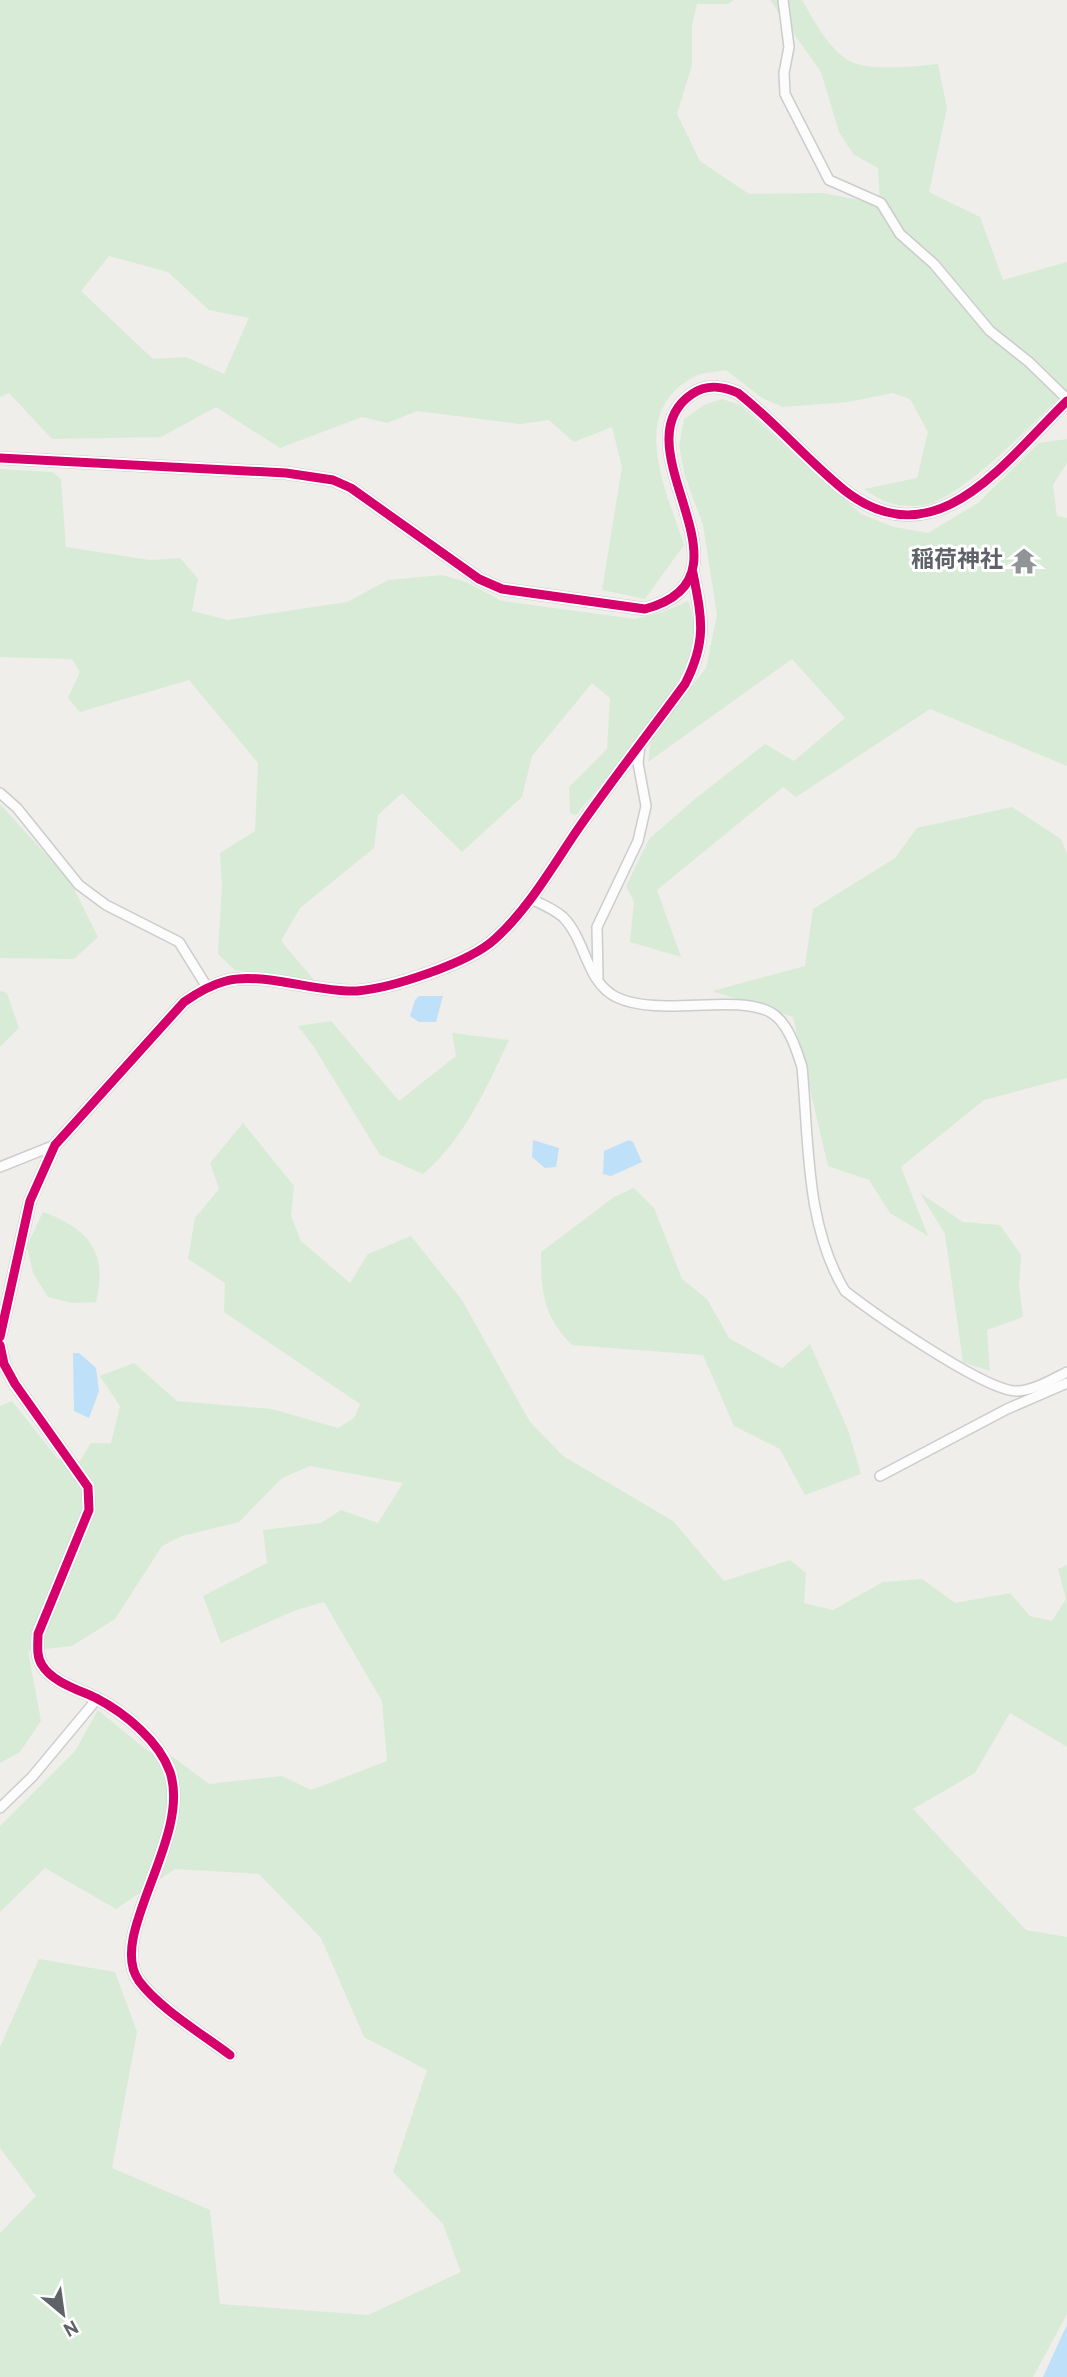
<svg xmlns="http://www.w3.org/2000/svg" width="1067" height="2377" viewBox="0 0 1067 2377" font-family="Overpass,'Noto Sans JP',sans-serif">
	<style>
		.green { fill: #d8ebd6; fill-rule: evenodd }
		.water { fill: #bfe0f9 }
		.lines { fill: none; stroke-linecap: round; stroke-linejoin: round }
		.minor-casing { stroke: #cbcccc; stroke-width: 12 }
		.tertiary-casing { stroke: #cbcccc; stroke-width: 14 }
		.minor { stroke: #fdfcfc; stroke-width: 9 }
		.tertiary { stroke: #fdfcfc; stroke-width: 10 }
		.cycleway-casing { stroke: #fff; stroke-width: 13 }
		.cycleway { stroke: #d6006c; stroke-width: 9 }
		.labels { text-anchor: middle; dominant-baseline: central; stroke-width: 6; stroke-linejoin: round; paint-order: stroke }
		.poi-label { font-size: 23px; font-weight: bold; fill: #5f6368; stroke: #fff; text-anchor: end }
	</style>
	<rect width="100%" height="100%" fill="#efeeea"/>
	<g class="green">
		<path d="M0 0H734L728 4H697L692 25V65L677 114 700 161 749 194 823 193 880 204 878 168 853 154 839 132 821 72 770 0H802C814 20 828 49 850 61 869 72 917 66 938 64L947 108 929 192 980 217 1003 280 1067 262V391C1035 420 963 498 924 505 900 509 881 502 864 489L917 478 928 432 910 399 893 393 848 402 783 407 762 398 726 370C716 372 703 372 694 377 627 412 666 490 684 545L645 599 602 590 622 467 612 427 574 442 549 420 520 424 417 411 387 423 362 417 280 448 216 407 161 437 52 439 9 393 0 397ZM109 256 168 272 209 310 249 318 224 374 186 357 153 359 81 291Z"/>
		<path d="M722 399 740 405 861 514 894 527 928 533 978 503 1039 443 1067 439V463L1053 485 1057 516 1067 518V766L930 709 796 797 783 787 657 890 681 957 630 942 634 902 626 886 649 839 695 799 765 744 794 761 845 718 792 659 648 762 651 739 706 668 717 615 703 525 685 476 679 446 684 419 704 405Z"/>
		<path d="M0 469 52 472 61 479 66 547 150 560 180 558 198 579 192 611 228 620 347 602 388 580 442 575 466 582 502 601 635 619 663 612 688 601C694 616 697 632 692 648 680 696 609 774 576 815L570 813 569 787 607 749 610 698 592 683 532 756 522 797 462 852 402 793 378 815 374 848 300 908 281 941 314 980 235 970 218 954 222 885 220 853 255 831 258 763 189 680 80 712 68 698 80 672 72 659 0 657Z"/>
		<path d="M0 804 70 881 98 937 74 959 0 958Z"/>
		<path d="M1012 807 1061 839 1067 853V1078L984 1100 901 1167 928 1236 890 1213 869 1180 828 1166 793 1017 712 991 805 966 813 909 895 858 917 828Z"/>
		<path d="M0 991 7 993 19 1028 0 1047Z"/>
		<path d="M331 1021 399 1101 456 1056 452 1033 509 1040C486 1089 464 1139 423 1174L380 1155 314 1047 298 1026Z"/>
		<path d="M243 1123 294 1186 291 1216 301 1241 350 1283 368 1254 411 1236 462 1300 530 1422 563 1456 673 1521 724 1581 790 1560 806 1573 804 1603 833 1610 883 1582 922 1579 955 1603 1010 1593 1030 1616 1052 1621 1066 1599 1058 1569 1067 1565V1747L1010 1713 975 1773 913 1809 1026 1930 1067 1937V2314L1033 2377H0V2233L36 2196 0 2148V2047L39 1959 115 1972 137 2032 112 2168 210 2210 220 2304 368 2315 461 2272 443 2224 393 2172 427 2070 364 2037 321 1938 259 1874 175 1869 116 1909 45 1868 0 1912V1826L75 1751 98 1710 149 1752 173 1757 209 1784 282 1776 311 1790 387 1761 382 1701 324 1602 296 1610 221 1643 203 1596 267 1563 263 1530 321 1523 341 1510 378 1523 403 1483 310 1466 282 1478 239 1522 182 1536 162 1546 115 1619 72 1646 28 1651 41 1721 20 1752 0 1763V1406L12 1401 58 1459 80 1461 91 1443H111L120 1406 100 1376 134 1363 177 1401 272 1409 338 1428 354 1418 360 1404 224 1312 225 1283 188 1259 195 1218 219 1189 210 1163Z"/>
		<path d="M634 1188 654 1208 682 1279 707 1299 729 1338 782 1368 810 1344 848 1430 861 1474 805 1495 780 1449 734 1426 703 1355 572 1345C543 1316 541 1291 541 1252L614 1197Z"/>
		<path d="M920 1193 963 1222 1000 1225 1021 1255 1019 1285 1023 1317 987 1330 990 1371 963 1362 945 1234Z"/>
		<path d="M43 1212C89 1229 108 1252 96 1302L72 1303 48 1297 33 1273 27 1246Z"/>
	</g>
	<g class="water">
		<path d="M419 996H443L436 1022H419L410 1016 415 1000Z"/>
		<path d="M533 1140 559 1148 556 1167 545 1168 532 1157Z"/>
		<path d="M629 1140 633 1142 642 1162 611 1176 603 1174 604 1151Z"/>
		<path d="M73 1353H79L96 1368 99 1391 89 1418 74 1411Z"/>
		<path d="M1067 2326V2377H1043L1064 2331Z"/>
	</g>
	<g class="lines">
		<g class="minor-casing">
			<g id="minor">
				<path d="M783 0 789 47 784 73 785 94 829 180 881 203 900 234 934 264 990 331 1029 362 1067 399"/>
				<path d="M0 793 17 808 79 885 106 905 179 942 207 987"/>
				<path d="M531 899C542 904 554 909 563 917 586 940 586 982 616 997 659 1018 733 993 770 1012 788 1022 796 1048 802 1067 809 1141 805 1225 845 1291 872 1312 986 1392 1017 1391 1033 1391 1053 1379 1067 1372"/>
				<path d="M598 977 597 927 638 841 646 806 638 763 640 745"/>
				<path d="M0 1167 55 1145"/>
				<path d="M880 1476 1007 1409 1067 1383"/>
				<path d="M0 1808 32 1777 97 1699"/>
			</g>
		</g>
		<g class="tertiary-casing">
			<g id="tertiary">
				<path d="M0 458 286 473 333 480 351 488 479 579 502 589 645 609C766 577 615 446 692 394 707 384 722 386 738 393 776 423 807 460 844 490 936 562 1005 461 1067 401"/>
				<path d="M0 1337 30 1201 55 1145 184 1002C197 993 210 985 226 981 261 971 318 993 357 991 392 988 469 963 495 939 529 908 552 867 578 829 612 780 649 733 685 684 707 641 702 619 693 573"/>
				<path d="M0 1345 4 1364 15 1384 88 1487 89 1510 38 1634C38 1645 36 1656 42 1665 52 1682 79 1690 96 1698 125 1713 159 1741 170 1772 192 1838 106 1936 139 1981 159 2008 202 2034 230 2055"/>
			</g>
		</g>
		<use href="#minor" class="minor"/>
		<use href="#tertiary" class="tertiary"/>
		<g class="cycleway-casing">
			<g id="cycleway">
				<path d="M0 458 286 473 333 480 351 488 479 579 502 589 645 609C766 577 615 446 692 394 707 384 722 386 738 393 776 423 807 460 844 490 936 562 1005 461 1067 401"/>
				<path d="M0 1337 30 1201 55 1145 184 1002C197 993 210 985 226 981 261 971 318 993 357 991 392 988 469 963 495 939 529 908 552 867 578 829 612 780 649 733 685 684 707 641 702 619 693 573"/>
				<path d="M0 1345 4 1364 15 1384 88 1487 89 1510 38 1634C38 1645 36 1656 42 1665 52 1682 79 1690 96 1698 125 1713 159 1741 170 1772 192 1838 106 1936 139 1981 159 2008 202 2034 230 2055"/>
			</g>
		</g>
		<use href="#cycleway" class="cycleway"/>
	</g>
	<defs>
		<g id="temple-bare" transform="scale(2.1)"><path d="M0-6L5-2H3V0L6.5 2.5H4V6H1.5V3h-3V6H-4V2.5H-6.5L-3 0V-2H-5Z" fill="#919496" stroke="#fff" stroke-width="2.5" paint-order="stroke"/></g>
	</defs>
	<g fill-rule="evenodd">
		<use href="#temple-bare" x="1024" y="561"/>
	</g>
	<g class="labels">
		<g class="poi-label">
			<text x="1003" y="561">稲荷神社</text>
		</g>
	</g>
	<g transform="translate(63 2314) rotate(151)" stroke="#ffffff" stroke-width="5" paint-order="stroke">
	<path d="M0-5L12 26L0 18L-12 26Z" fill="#5f6368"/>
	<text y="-10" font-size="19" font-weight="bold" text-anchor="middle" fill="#5f6368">N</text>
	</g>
</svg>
